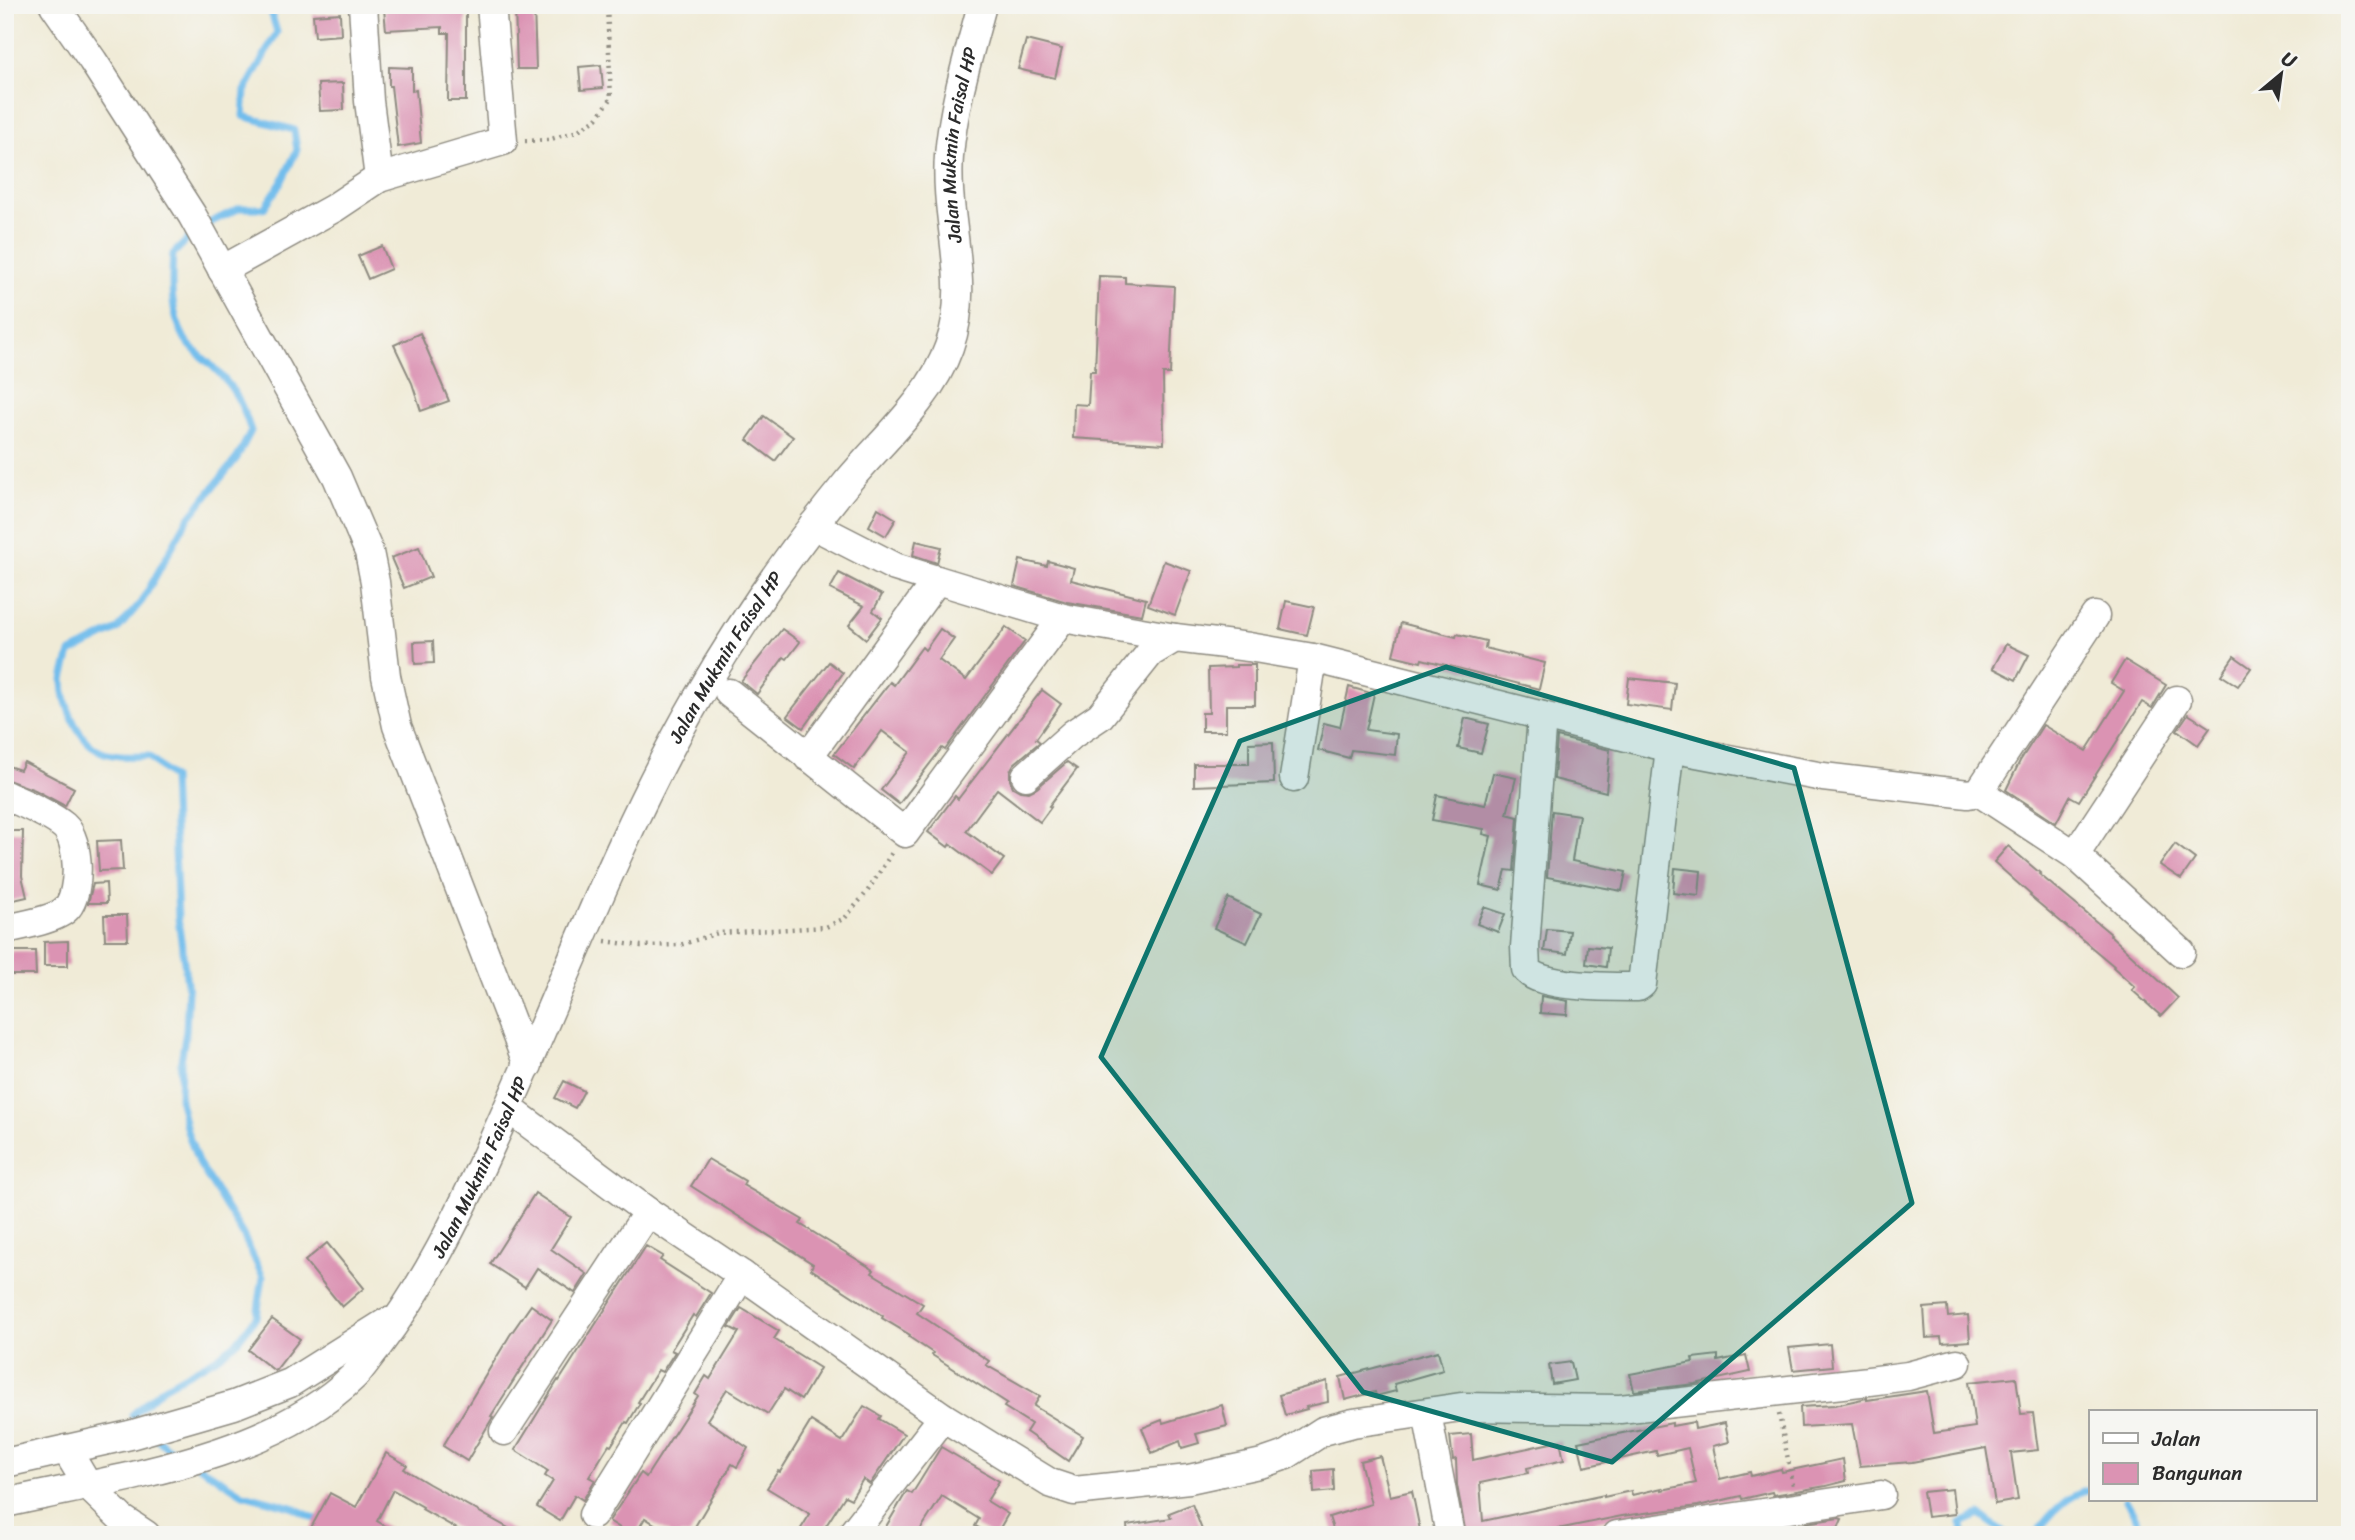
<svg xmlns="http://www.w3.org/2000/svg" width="2355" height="1540" viewBox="0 0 2355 1540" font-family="Sriracha,sans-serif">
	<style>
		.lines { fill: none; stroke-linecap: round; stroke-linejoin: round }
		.stream { stroke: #72bdec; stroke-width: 7 }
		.building { fill: #db93b3 }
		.minor-casing { stroke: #8e8b81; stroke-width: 31 }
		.path { stroke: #8e8b81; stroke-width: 4.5; stroke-dasharray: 2 5; stroke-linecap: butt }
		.minor { stroke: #fff; stroke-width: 28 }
		.marked { fill: #0f766e; fill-opacity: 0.2; stroke: #0f766e; stroke-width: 5; stroke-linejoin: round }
		.labels { text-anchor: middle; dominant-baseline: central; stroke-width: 5; stroke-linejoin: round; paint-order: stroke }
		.street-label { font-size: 19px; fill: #2b2b2b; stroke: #f6f6f2 }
	</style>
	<rect width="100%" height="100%" fill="#f6f6f2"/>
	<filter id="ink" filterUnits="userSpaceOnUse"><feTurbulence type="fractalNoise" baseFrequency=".0143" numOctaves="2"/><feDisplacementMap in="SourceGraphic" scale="14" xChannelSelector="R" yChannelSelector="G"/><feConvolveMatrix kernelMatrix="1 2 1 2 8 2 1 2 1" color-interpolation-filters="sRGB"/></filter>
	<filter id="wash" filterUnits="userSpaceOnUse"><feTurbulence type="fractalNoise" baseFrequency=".00686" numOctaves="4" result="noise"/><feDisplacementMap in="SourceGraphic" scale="28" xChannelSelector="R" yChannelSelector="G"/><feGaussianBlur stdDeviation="1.57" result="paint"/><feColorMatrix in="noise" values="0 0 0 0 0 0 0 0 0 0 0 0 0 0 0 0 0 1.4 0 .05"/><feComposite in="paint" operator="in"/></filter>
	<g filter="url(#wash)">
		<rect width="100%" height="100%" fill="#f0ebd7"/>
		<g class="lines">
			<g class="stream">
				<path d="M205 225 240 208H264L281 183 297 150 294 130 243 116 245 91 277 32 269 5"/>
				<path d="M142 1424 132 1415 163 1388 216 1358 235 1344 257 1316 263 1277 242 1233 198 1162 187 1131 180 1101 181 1061 186 1031 188 991 178 918 172 778 148 756C134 756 118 758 104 753 79 744 63 705 63 680 64 672 68 662 70 653L118 629 142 601 187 520 237 458 251 431C242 403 234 387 212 366 204 358 191 349 185 339 170 313 171 283 173 254L195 232"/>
				<path d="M153 1435 166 1447 180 1455"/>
				<path d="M199 1466 243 1494 292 1507 324 1523"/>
				<path d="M2126 1500 2140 1525 2164 1535"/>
				<path d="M1965 1535 1961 1523 1980 1515 2008 1535"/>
				<path d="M2035 1535C2049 1516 2066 1494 2091 1490"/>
			</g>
		</g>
		<g id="blocks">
			<g class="building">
				<path d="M534 5 536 69H517L515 6Z"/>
				<path d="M409 8V10H466V101H448L449 33H442V27L386 30 384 9Z"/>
				<path d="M340 13 341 35 315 37 313 15Z"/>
				<path d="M1026 40 1062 49 1055 78 1018 69Z"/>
				<path d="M601 65 603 88 581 90 579 67Z"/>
				<path d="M389 67 412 68V91L416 90 421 143 398 147 391 86H389Z"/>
				<path d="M343 83 344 110 320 111 318 84Z"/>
				<path d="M382 246 391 269 368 279 358 256Z"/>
				<path d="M1099 276 1125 277V283L1174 286 1170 374H1163L1164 444 1073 438 1074 404 1088 405 1090 371H1095Z"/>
				<path d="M420 333 449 401 421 411 412 383 394 345Z"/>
				<path d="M764 416 793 437 775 461 747 440Z"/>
				<path d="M878 508 896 519 886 536 869 526Z"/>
				<path d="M916 541 941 547 937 563 913 555Z"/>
				<path d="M419 547 431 577 404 588 391 558Z"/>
				<path d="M1020 560 1047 566 1048 561 1074 568 1071 580 1146 599 1142 615 1067 602 1014 586Z"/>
				<path d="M1164 561 1191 571 1175 615 1148 605Z"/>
				<path d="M839 573 882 595 873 611 882 618 866 639 849 625 864 606 830 589Z"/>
				<path d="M1286 601 1314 607 1307 635 1280 629Z"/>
				<path d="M1401 623 1456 637 1457 634 1486 641 1485 648 1545 663 1539 689 1422 659 1421 662 1393 655Z"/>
				<path d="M1006 627 1025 641 945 750 942 748 899 804 881 790 910 752 882 731 854 769 834 754 890 682 894 685 922 647 925 650 940 629 954 639 939 660 966 680Z"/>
				<path d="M782 629 800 642 787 659 784 657 757 694 741 681Z"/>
				<path d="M433 641 434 663 415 664 414 642Z"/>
				<path d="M2006 644 2029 655 2016 680 1993 668Z"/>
				<path d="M2234 656 2251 668 2238 686 2221 675Z"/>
				<path d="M2125 660 2166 685 2152 708 2142 702 2079 801 2070 796 2056 823 2006 790 2020 761 2043 725 2086 751 2124 691 2111 683Z"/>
				<path d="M829 662 843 673 803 728 787 716Z"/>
				<path d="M1236 665H1255V705H1226V731H1202V713H1209L1208 668 1236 667Z"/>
				<path d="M1629 678 1675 683 1672 710 1626 704Z"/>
				<path d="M1349 687 1374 694 1366 730 1397 734 1395 755 1351 750 1349 758 1318 750 1324 723 1340 727Z"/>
				<path d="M1042 690 1061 704 1036 739 1040 742 1014 764 1010 771V780L1013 787 1020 791 1029 792 1037 788 1067 762 1077 769 1049 806 1051 807 1040 822 997 789 966 831 1004 859 992 875 950 844 948 847 928 832 955 796 958 799Z"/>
				<path d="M2188 714 2210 728 2198 745 2177 730Z"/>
				<path d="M1465 718 1489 724 1481 753 1458 748Z"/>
				<path d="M1557 737 1610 750 1606 792 1554 779Z"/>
				<path d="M1273 742 1274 783 1194 786V764H1249V743Z"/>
				<path d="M24 762 74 788 65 806 35 790 5 779V765L20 770Z"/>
				<path d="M1493 773 1516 778 1507 814 1518 817 1514 871 1506 870 1501 890 1480 885 1491 836 1483 834 1484 829 1432 820 1437 795 1485 805Z"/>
				<path d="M1552 811 1579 815 1572 861 1626 872 1622 891 1547 877Z"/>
				<path d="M5 831H23L22 876 27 897 5 902Z"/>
				<path d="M121 840 123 870 99 871 97 841Z"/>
				<path d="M2175 844 2195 859 2181 879 2160 865Z"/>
				<path d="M2008 846 2040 873 2039 874 2111 934 2110 935 2178 998 2161 1016 2132 990 2135 987 2113 967 2114 966 2030 896 2031 895 1994 862Z"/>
				<path d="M1675 868 1701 871 1699 896 1673 893Z"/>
				<path d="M106 883 107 903H88L93 884Z"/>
				<path d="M1228 898 1261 914 1247 943 1214 928Z"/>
				<path d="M1484 907 1505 914 1498 932 1477 924Z"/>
				<path d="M104 915H127L128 940H105Z"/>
				<path d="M1547 929 1570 931 1567 954 1544 951Z"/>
				<path d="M68 941V966H44V942Z"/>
				<path d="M1588 946 1608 948 1606 967 1586 964Z"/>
				<path d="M11 951H35L36 975H11Z"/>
				<path d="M1541 996 1568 1001 1567 1015 1540 1013Z"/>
				<path d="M564 1081 584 1091 575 1108 555 1098Z"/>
				<path d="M708 1159 745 1181 743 1185 803 1220 800 1224 874 1270 872 1273 923 1304 917 1313 989 1361 986 1365 1040 1396 1034 1406 1083 1436 1068 1461 1026 1432 1031 1424 1004 1407 1007 1403 932 1355 933 1353 909 1337 910 1335 882 1318 883 1316 811 1269 813 1264 691 1186Z"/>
				<path d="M535 1193 571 1217 551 1249 587 1274 575 1293 537 1268 525 1287 490 1264Z"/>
				<path d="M327 1243 364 1288 342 1307 305 1261Z"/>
				<path d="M646 1246 663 1256 660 1260 711 1293 696 1317 693 1315 671 1350 675 1352 662 1372 658 1370 638 1402 640 1403 628 1423 626 1422 611 1446 609 1445 589 1477 595 1480 583 1500 575 1495 560 1521 537 1507 553 1481 545 1476 548 1471 515 1450 558 1380 559 1381Z"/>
				<path d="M531 1305 552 1320 491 1416 493 1417 467 1461 443 1446 510 1335Z"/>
				<path d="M1947 1306 1948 1317 1968 1315 1970 1341 1942 1343 1941 1337 1926 1338 1924 1308Z"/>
				<path d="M741 1308 779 1331 774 1339 820 1368 801 1400 784 1389 768 1414 727 1389 707 1420 748 1448 737 1467 732 1464 690 1535H672L645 1518 635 1535H631L609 1521 641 1473 646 1477 698 1396 695 1394 706 1376 710 1379 739 1332 729 1327Z"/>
				<path d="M272 1319 300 1339 275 1371 248 1350Z"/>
				<path d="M1830 1344 1832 1366 1793 1370 1789 1348Z"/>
				<path d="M1438 1351 1443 1370 1394 1384 1396 1391 1376 1396 1375 1392 1345 1400 1340 1377Z"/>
				<path d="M1718 1355V1361L1746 1355 1750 1372 1695 1384 1634 1391 1630 1374 1693 1362 1692 1358Z"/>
				<path d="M1571 1362 1575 1380 1552 1384 1549 1365Z"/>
				<path d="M2016 1377 2021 1414 2033 1413 2038 1450 2011 1453 2018 1500 1995 1504 1986 1448 1912 1462 1860 1466 1852 1424 1801 1427 1800 1407 1835 1405 1867 1398V1400L1927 1391 1934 1433 1975 1427 1969 1382Z"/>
				<path d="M1327 1381 1328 1402 1306 1407 1307 1409 1285 1415 1279 1395Z"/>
				<path d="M1222 1405 1227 1426 1196 1434 1199 1443 1182 1448 1180 1441 1152 1453 1142 1428 1162 1420 1163 1423Z"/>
				<path d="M864 1406 881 1416 879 1419 904 1434 870 1484 863 1479 851 1499 845 1496 820 1535H797L810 1514 767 1488 778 1471 780 1472 811 1421 842 1441Z"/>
				<path d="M1694 1422 1695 1429 1725 1423 1729 1442 1713 1446 1720 1479 1750 1472 1751 1476 1781 1469 1782 1472 1843 1459 1846 1481 1826 1486 1773 1495 1772 1492 1742 1499 1741 1496 1698 1506 1622 1516 1533 1534 1532 1532 1466 1535 1457 1485 1456 1459 1453 1460 1450 1436 1471 1434 1473 1460 1560 1441 1564 1460 1527 1468 1528 1473 1480 1483 1483 1521 1604 1495V1497L1631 1491 1632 1495 1662 1488V1490L1696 1483 1688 1448 1657 1455 1656 1451 1584 1467 1578 1442 1672 1423V1426Z"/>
				<path d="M941 1447 999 1481 987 1501 1008 1514 996 1535H992L975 1526 979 1519 942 1496 917 1535H881L907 1491 912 1494Z"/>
				<path d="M386 1453 407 1465 404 1469 429 1484 521 1535H468L422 1509 423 1507 393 1490 377 1521 401 1535H307L330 1493 356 1507Z"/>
				<path d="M1380 1456 1390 1496 1412 1491 1421 1535H1335L1329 1517 1371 1504 1360 1461Z"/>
				<path d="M1333 1469 1334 1491 1314 1493 1313 1471Z"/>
				<path d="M1952 1489 1955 1514 1927 1517 1923 1492Z"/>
				<path d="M1192 1504 1204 1535H1128L1127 1525 1171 1518 1169 1513Z"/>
				<path d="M1839 1518 1842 1519 1835 1535 1806 1523Z"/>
			</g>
		</g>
	</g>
	<g filter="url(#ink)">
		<use href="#blocks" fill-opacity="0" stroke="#8e8b81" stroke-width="2"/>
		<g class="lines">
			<g class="minor-casing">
				<g id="minor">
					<path d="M54 5 93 61 192 215 337 477 369 552 375 582 386 676 397 726 528 1065"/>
					<path d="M363 5 369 101 379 178"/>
					<path d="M222 270 334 208 379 178 503 141 491 5"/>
					<path d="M813 525 895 567 937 580"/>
					<path d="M729 693 905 833 1063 618"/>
					<path d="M1542 716 1525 947 1526 969C1537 988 1616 987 1638 987L1642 984 1670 748"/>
					<path d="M808 757 937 580 1063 618 1175 638"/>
					<path d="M1026 776 1073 734 1100 716 1150 653 1175 638 1249 647 1313 658 1670 748 1823 777 1968 794 1979 792 1985 783 2095 616"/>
					<path d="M1294 778 1313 658"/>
					<path d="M1979 792 2075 855 2181 952"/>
					<path d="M5 795C22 803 50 814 64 826 80 840 81 892 67 908 58 919 20 926 5 929"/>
					<path d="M2075 855 2177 700"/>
					<path d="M508 1108 648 1212 742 1275 943 1417 1050 1483 1074 1491 1189 1479 1263 1463 1286 1455 1323 1431 1353 1423 1461 1407 1620 1409 1869 1381 1908 1376 1957 1363"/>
					<path d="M1427 1413 1450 1535"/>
					<path d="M504 1431 648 1212"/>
					<path d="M66 1449 88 1486 122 1519 146 1535"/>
					<path d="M5 1463 130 1435 234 1405 290 1383 387 1322"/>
					<path id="s1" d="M5 1503C116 1478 270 1459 354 1376 363 1367 370 1355 378 1346 425 1285 459 1215 491 1145 560 996 615 841 697 699 740 624 790 552 845 485 880 442 930 401 949 347 972 284 944 220 949 156 953 105 969 54 982 5"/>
					<path d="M593 1515 742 1275"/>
					<path d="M851 1535 943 1417"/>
					<path d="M1617 1535 1881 1495"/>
				</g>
			</g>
			<g class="path">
				<path d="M525 141 548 140 577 131 597 118 611 99 607 5"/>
				<path d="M605 941 641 946 680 945 718 933 826 927 845 918 867 892 893 851"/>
				<path d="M1779 1414 1793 1485"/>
			</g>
			<use href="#minor" class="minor"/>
		</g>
	</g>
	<path class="marked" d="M1446 667 1794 768 1912 1203 1612 1462 1363 1392 1101 1057 1240 741Z"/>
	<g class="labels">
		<g class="street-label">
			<text stroke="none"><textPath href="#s1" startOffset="1776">Jalan Mukmin Faisal HP</textPath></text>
			<text stroke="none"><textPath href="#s1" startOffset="1188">Jalan Mukmin Faisal HP</textPath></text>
			<text stroke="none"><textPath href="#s1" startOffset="621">Jalan Mukmin Faisal HP</textPath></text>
		</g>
	</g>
	<rect width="2355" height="1540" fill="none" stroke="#f6f6f2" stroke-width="28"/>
	<rect x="2089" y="1410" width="228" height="91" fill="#f6f6f2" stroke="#a5a5a2" stroke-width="2"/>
	<rect x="2103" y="1433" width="35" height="10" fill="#ffffff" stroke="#a5a5a2" stroke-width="2"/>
	<text x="2152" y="1446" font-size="21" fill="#2b2b2b">Jalan</text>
	<rect x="2103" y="1463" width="35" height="21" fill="#db93b3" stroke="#a5a5a2" stroke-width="2"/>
	<text x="2152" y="1480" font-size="21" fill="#2b2b2b">Bangunan</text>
	<g transform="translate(2281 74) rotate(29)" stroke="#f6f6f2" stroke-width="5" paint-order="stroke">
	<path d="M0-5L12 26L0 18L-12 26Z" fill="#2b2b2b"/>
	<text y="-10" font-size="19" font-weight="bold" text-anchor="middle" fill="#2b2b2b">U</text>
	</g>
</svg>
